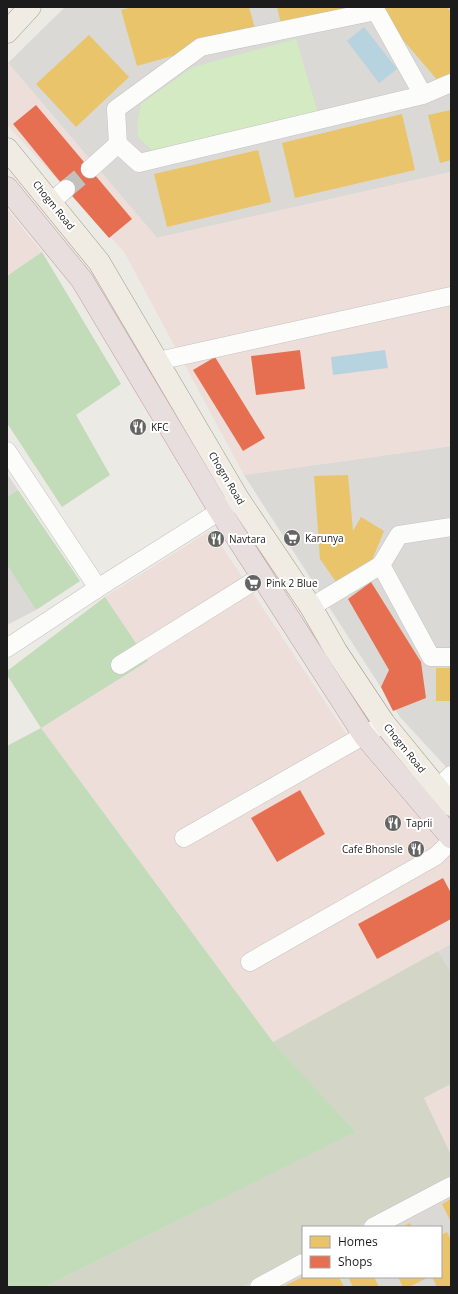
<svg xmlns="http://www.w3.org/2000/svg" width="458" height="1294" viewBox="0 0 458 1294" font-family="'Open Sans',sans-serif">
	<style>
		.residential { fill: #dad9d6 }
		.commercial { fill: #eeded9 }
		.construction { fill: #d3d5c6 }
		.grass { fill: #d3eac2 }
		.forest { fill: #c2dbb9 }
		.water { fill: #b7d3df }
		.homes { fill: #e9c46a }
		.shops { fill: #e76f51 }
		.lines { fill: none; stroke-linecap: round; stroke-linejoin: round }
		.minor-tunnel { stroke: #c2c1bd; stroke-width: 18; stroke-dasharray: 18 9; stroke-linecap: butt }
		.minor-casing { stroke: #c3c3c1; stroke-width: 19 }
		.major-casing { stroke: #a19a81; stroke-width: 23 }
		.highway-casing { stroke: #c19ca2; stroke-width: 23 }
		.minor { stroke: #fcfcfb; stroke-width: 18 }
		.major { stroke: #f0ece3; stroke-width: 22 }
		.highway { stroke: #e9dede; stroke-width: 22 }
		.labels { text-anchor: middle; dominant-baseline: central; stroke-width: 4; stroke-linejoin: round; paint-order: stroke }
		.street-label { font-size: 10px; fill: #1c1c1c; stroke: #fff }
		.poi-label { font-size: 10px; fill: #1c1c1c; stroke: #fff; text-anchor: start }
	</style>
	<rect width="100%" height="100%" fill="#ebeae5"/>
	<g class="residential">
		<path d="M65 7H451V172L157 238 8 63Z"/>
		<path d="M451 446V765L447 768 400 717 244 475Z"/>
		<path d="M7 474 18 490 7 497Z"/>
		<path d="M7 565 36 610 7 625Z"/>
		<path d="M451 944V972L438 951Z"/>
		<path d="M451 1177V1287H242L303 1255V1277H441V1227H356Z"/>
	</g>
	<g class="commercial">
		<path d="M8 63 157 238 451 172V446L244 475 124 252 7 125V65Z"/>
		<path d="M7 209 42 252 7 276Z"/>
		<path d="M211 530 345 732 440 842 451 856V944L273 1042 41 728 148 661 105 597Z"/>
		<path d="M451 1084V1155L424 1098Z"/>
	</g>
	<path class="construction" d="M438 951 451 972V1084L424 1098 451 1155V1177L356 1227H303V1255L242 1287H45L354 1132 273 1042Z"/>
	<path class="grass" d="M296 39 318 113 152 150 138 137 137 124 141 104 193 67Z"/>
	<g class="forest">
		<path d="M42 252 121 384 76 415 110 475 62 507 7 423V276Z"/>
		<path d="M18 490 80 581 36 610 7 565V497Z"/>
		<path d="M105 597 148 661 41 728 273 1042 355 1132 45 1287H7V746L41 728 7 675V671Z"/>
	</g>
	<g class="water">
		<path d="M364 27 397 69 379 83 347 41Z"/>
		<path d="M385 350 388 368 333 375 331 357Z"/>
	</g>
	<g class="homes">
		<path d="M133 7H249L256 32 137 66 121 10Z"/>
		<path d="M277 7H347V8L281 24Z"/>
		<path d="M375 7H447L451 12V72L439 82Z"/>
		<path d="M89 35 129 77 76 127 36 84Z"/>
		<path d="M451 110V160L440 163 428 115Z"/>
		<path d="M402 114 415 170 295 198 282 143Z"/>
		<path d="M258 150 271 202 167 227 154 174Z"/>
		<path d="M348 475 353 531 361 517 384 531 367 572 339 586 320 559 314 476Z"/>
		<rect x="436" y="668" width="15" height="33"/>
		<path d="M451 1199V1222L442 1204Z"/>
		<path d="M410 1223 412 1227H402Z"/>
		<path d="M447 1232 451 1240V1287H437L432 1277H441V1235Z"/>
		<path d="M303 1277H339L344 1287H287L286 1285Z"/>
		<path d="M352 1277H374L379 1287H353L349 1279Z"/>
		<path d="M398 1277H424L425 1279 409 1287H403Z"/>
	</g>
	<g class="shops">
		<path d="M36 105 132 219 109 238 66 189 13 124Z"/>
		<path d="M300 350 305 389 256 395 251 356Z"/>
		<path d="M215 357 265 438 243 451 193 370Z"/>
		<path d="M371 582 421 662 426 698 393 711 381 687 389 670 348 599Z"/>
		<path d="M300 790 325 834 277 862 251 818Z"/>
		<path d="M443 878 451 893V919L377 959 358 924Z"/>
	</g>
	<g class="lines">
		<path class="minor-tunnel" d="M66 189 90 169"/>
		<g class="minor-casing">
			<g id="minor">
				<path d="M423 95 376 11 201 47 116 109 118 144 139 163 423 95 451 83"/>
				<path d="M90 169 118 144"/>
				<path d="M51 202 66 189"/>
				<path d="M158 361 451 296"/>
				<path d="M7 451 98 588"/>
				<path d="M451 527 399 535 381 565 431 657H451"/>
				<path d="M311 607 381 565"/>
				<path d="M7 648 98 588 231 504"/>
				<path d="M120 665 262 576"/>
				<path d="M438 788 451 775"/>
				<path d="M184 838 375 729"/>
				<path d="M250 962 436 856 451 841"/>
				<path d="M373 1227 451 1186"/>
				<path d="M259 1287 303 1263"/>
			</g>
		</g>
		<g class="major-casing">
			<g id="major">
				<path d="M7 32 30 7"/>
				<path d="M7 149 99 262 239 500 311 607 336 651 384 723 451 805"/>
			</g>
		</g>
		<g class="highway-casing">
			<path id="highway" d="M7 188 82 280 220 511 364 735 451 837"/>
		</g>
		<use href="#minor" class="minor"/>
		<use href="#major" class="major"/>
		<use href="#highway" class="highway"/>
	</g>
	<defs>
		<g id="restaurant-disc" transform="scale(0.9)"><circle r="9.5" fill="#646462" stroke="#fff"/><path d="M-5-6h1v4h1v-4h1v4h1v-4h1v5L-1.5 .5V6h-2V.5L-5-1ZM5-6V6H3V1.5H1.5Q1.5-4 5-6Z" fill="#fff"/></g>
		<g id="supermarket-disc" transform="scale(0.9)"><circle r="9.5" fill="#646462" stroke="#fff"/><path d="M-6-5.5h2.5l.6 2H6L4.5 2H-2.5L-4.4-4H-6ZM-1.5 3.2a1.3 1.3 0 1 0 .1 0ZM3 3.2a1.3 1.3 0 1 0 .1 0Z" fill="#fff"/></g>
	</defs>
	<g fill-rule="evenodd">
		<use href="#restaurant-disc" x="138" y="427"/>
		<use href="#supermarket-disc" x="292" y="538"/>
		<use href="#restaurant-disc" x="216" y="539"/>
		<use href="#supermarket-disc" x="253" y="583"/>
		<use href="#restaurant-disc" x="393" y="823"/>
		<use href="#restaurant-disc" x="416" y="849"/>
	</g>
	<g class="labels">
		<g class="street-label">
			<text transform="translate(54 205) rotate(51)">Chogm Road</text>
			<text transform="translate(227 478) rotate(59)">Chogm Road</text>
			<text transform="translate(405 748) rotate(51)">Chogm Road</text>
		</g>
		<g class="poi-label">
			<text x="151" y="427">KFC</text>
			<text x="305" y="538">Karunya</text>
			<text x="229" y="539">Navtara</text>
			<text x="266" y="583">Pink 2 Blue</text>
			<text x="406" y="823">Taprii</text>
			<text x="403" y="849" text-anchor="end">Cafe Bhonsle</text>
		</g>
	</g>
	<rect width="458" height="1294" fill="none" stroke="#1c1c1c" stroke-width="16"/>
	<rect x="302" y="1226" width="140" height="52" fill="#ffffff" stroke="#a4a4a4"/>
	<rect x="310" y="1236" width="20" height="12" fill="#e9c46a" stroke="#a4a4a4"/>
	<text x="338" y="1246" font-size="12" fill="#1c1c1c">Homes</text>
	<rect x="310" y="1256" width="20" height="12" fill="#e76f51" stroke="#a4a4a4"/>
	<text x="338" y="1266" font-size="12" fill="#1c1c1c">Shops</text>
</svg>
